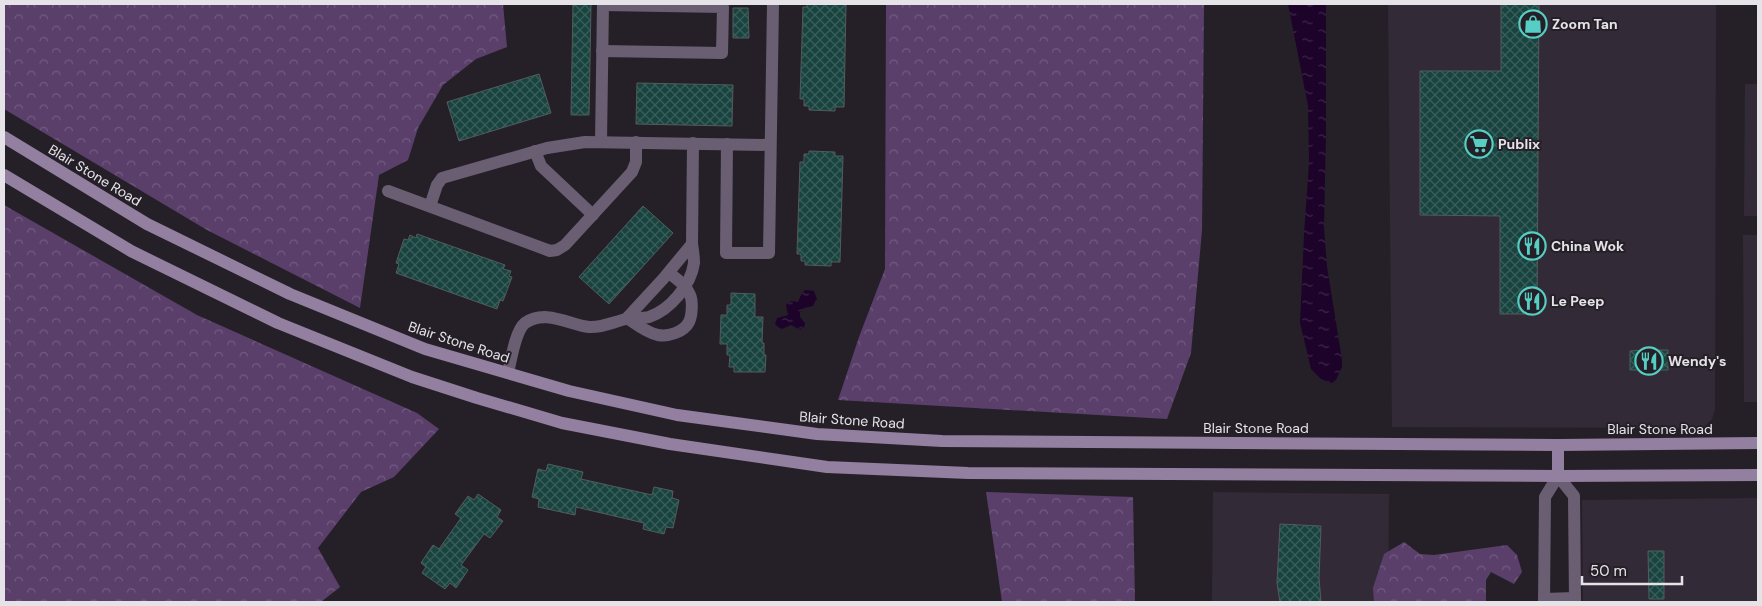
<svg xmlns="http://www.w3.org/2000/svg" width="1762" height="606" viewBox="0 0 1762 606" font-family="'DM Sans',sans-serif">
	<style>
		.built { fill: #322a37 }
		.forest { fill: url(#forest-crowns) }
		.water { fill: url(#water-ripples) }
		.building { fill: url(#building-cross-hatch); stroke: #515d5c }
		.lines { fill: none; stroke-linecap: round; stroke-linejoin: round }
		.minor { stroke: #6a5e72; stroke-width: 12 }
		.secondary { stroke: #937fa0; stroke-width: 12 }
		.labels { text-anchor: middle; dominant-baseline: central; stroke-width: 4; stroke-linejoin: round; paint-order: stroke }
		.poi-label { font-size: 14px; font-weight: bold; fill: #e6e3e8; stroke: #252028; text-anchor: start }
		.street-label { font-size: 14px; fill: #e6e3e8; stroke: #252028 }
	</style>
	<defs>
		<pattern id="forest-crowns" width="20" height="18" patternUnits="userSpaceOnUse" patternTransform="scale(1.25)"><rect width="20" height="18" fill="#5a3f6b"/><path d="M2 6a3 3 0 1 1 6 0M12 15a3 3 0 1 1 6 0" fill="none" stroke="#725b80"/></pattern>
		<pattern id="water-ripples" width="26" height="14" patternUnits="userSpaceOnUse" patternTransform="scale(1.25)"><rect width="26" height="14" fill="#1d032a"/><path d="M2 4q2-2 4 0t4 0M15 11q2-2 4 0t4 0" fill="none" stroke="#3e2849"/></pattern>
		<pattern id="building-cross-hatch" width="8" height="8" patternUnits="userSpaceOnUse" patternTransform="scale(1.25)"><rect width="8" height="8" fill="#18433f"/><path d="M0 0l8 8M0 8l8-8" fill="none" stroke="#3a5e5b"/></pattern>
	</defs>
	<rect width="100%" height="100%" fill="#252028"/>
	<g class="built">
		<path d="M1388 4H1716L1715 410 1712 419 1703 428 1392 427Z"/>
		<path d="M1745 84H1758V216H1744Z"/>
		<path d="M1743 235H1758V402H1744Z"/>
		<path d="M1213 492 1389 494 1388 602H1212Z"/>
		<path d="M1758 498V602H1583L1582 500Z"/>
	</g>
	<g class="forest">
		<path d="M4 4H503L507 47 476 59 443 85 418 128 408 160 379 175 360 308 207 230 4 109Z"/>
		<path d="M886 4H1204L1202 230 1191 353 1167 419 838 400 859 337 885 269Z"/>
		<path d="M4 205 197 315 417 413 439 429 394 477 361 492 318 548 340 587 321 602H4Z"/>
		<path d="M986 492 1133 497 1135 602H1002Z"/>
		<path d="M1404 542 1420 554 1434 555 1507 545 1517 555 1522 572 1514 584 1491 572 1486 580V602H1374L1373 588 1384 554Z"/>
	</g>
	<g class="water">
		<path d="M1288 4H1326V136L1324 228 1327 266 1342 360V367L1336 380 1332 383 1322 380 1311 369 1300 323 1304 234 1309 163 1308 106Z"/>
		<path d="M805 290 814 291 817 299 813 306 804 308 800 312V317L805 323 804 328 800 330 791 325 782 329 778 327 775 324 777 318 788 315 786 306 787 303 792 301 798 302 801 295Z"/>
	</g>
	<g class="building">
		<path d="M573 4H591L589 115H571Z"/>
		<path d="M807 4H846L844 107H835V111L809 110V106H804V99H800L803 7H807Z"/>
		<path d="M1501 4H1539L1537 314H1500V216L1420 215V71H1501Z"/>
		<path d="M733 8H748L749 38H733Z"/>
		<path d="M539 74 551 113 459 141 447 102Z"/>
		<path d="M637 83 733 85 732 126 636 124Z"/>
		<path d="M809 151 835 152V156H843L840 262H831V266L805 265V261H801V254H797L800 162H804V154H809Z"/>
		<path d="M643 206 673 233 609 304 579 277Z"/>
		<path d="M417 234 505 265 503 269 511 271 509 276 512 277 503 301 500 300 497 309 396 273 399 264 396 263 404 239 408 240 410 235 416 238Z"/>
		<path d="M731 293 755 294V317H763L762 343H764V355H766L765 372H734V367H729L730 355H727V344H720L721 315H727V305H731Z"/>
		<path d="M1644 350H1668V370H1630V351Z"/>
		<path d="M548 464 583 472 581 479 652 495 654 487 673 491 672 498 679 500 673 528 666 527 664 534 643 529 644 523 576 507 575 515 538 507 539 499 532 497 538 469 546 471Z"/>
		<path d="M478 494 501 510 497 517 503 521 490 538 484 534 461 565 468 570 456 588 450 583 445 589 422 573 426 567 421 563 433 545 439 549 461 518 455 514 468 496 474 500Z"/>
		<path d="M1280 524 1321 526 1319 578 1321 602H1280L1277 583Z"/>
		<path d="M1648 551H1664V599H1649Z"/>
	</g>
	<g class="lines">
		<g class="minor">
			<path d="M602 51 722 53 723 7 603 5"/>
			<path d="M601 142 603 4"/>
			<path d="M727 144 726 253H769L773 4"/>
			<path d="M535 151 541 166 593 215"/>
			<path d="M388 191 550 251 557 250 565 245 632 172 636 162V142"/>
			<path d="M430 206 437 185 442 178 547 148 585 142 770 145"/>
			<path d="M692 244 693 143"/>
			<path d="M627 318C636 324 647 333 658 335 668 337 684 332 689 322 692 316 693 301 690 295 686 285 677 279 669 273"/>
			<path d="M508 373C511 361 515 331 525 323 545 309 568 324 589 327 602 328 613 322 626 319 633 317 642 319 649 317 670 310 691 285 694 263 694 257 693 250 692 244L663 279 627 318"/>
			<path d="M1544 599 1575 598"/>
			<path d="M1544 602 1545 497 1558 476 1574 496 1575 602"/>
		</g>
		<g class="secondary">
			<path d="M4 137 147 224 290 294 425 349 569 391 677 415 817 434 942 441 1558 445 1758 443"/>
			<path d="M4 175 131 251 278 323 412 377 477 398 562 423 670 444 827 467 968 473 1558 476 1758 475"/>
			<path d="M1558 476V445"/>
		</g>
	</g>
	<defs>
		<g id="shop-ring" transform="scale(1.4375)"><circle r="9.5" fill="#252028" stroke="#56cec3" stroke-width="1.5"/><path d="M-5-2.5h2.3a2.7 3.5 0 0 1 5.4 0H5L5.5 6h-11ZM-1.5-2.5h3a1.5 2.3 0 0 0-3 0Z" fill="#56cec3"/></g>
		<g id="supermarket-ring" transform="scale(1.4375)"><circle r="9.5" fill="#252028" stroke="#56cec3" stroke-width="1.5"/><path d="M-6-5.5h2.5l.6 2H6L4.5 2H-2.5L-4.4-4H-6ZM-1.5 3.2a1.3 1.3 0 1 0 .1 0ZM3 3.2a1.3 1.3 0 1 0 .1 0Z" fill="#56cec3"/></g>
		<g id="restaurant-ring" transform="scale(1.4375)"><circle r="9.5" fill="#252028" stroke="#56cec3" stroke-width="1.5"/><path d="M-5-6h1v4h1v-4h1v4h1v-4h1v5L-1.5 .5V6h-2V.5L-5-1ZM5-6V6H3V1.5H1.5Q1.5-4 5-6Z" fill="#56cec3"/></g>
	</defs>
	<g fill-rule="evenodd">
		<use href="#shop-ring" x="1533" y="24"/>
		<use href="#supermarket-ring" x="1479" y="144"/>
		<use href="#restaurant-ring" x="1532" y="246"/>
		<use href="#restaurant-ring" x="1532" y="301"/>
		<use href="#restaurant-ring" x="1649" y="361"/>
	</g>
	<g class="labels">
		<g class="poi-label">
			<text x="1552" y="24">Zoom Tan</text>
			<text x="1498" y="144">Publix</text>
			<text x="1551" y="246">China Wok</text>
			<text x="1551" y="301">Le Peep</text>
			<text x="1668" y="361">Wendy's</text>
		</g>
		<g class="street-label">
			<text transform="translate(95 175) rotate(31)">Blair Stone Road</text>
			<text transform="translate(459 342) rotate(18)">Blair Stone Road</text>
			<text transform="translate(852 420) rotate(4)">Blair Stone Road</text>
			<text x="1256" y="428">Blair Stone Road</text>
			<text x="1660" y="429">Blair Stone Road</text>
		</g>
	</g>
	<rect width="1762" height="606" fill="none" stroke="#e6e3e8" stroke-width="10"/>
	<path d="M1582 576v8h100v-8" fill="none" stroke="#e6e3e8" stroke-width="2.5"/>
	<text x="1590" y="576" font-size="15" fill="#e6e3e8" stroke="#252028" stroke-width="4" paint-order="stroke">50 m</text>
</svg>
